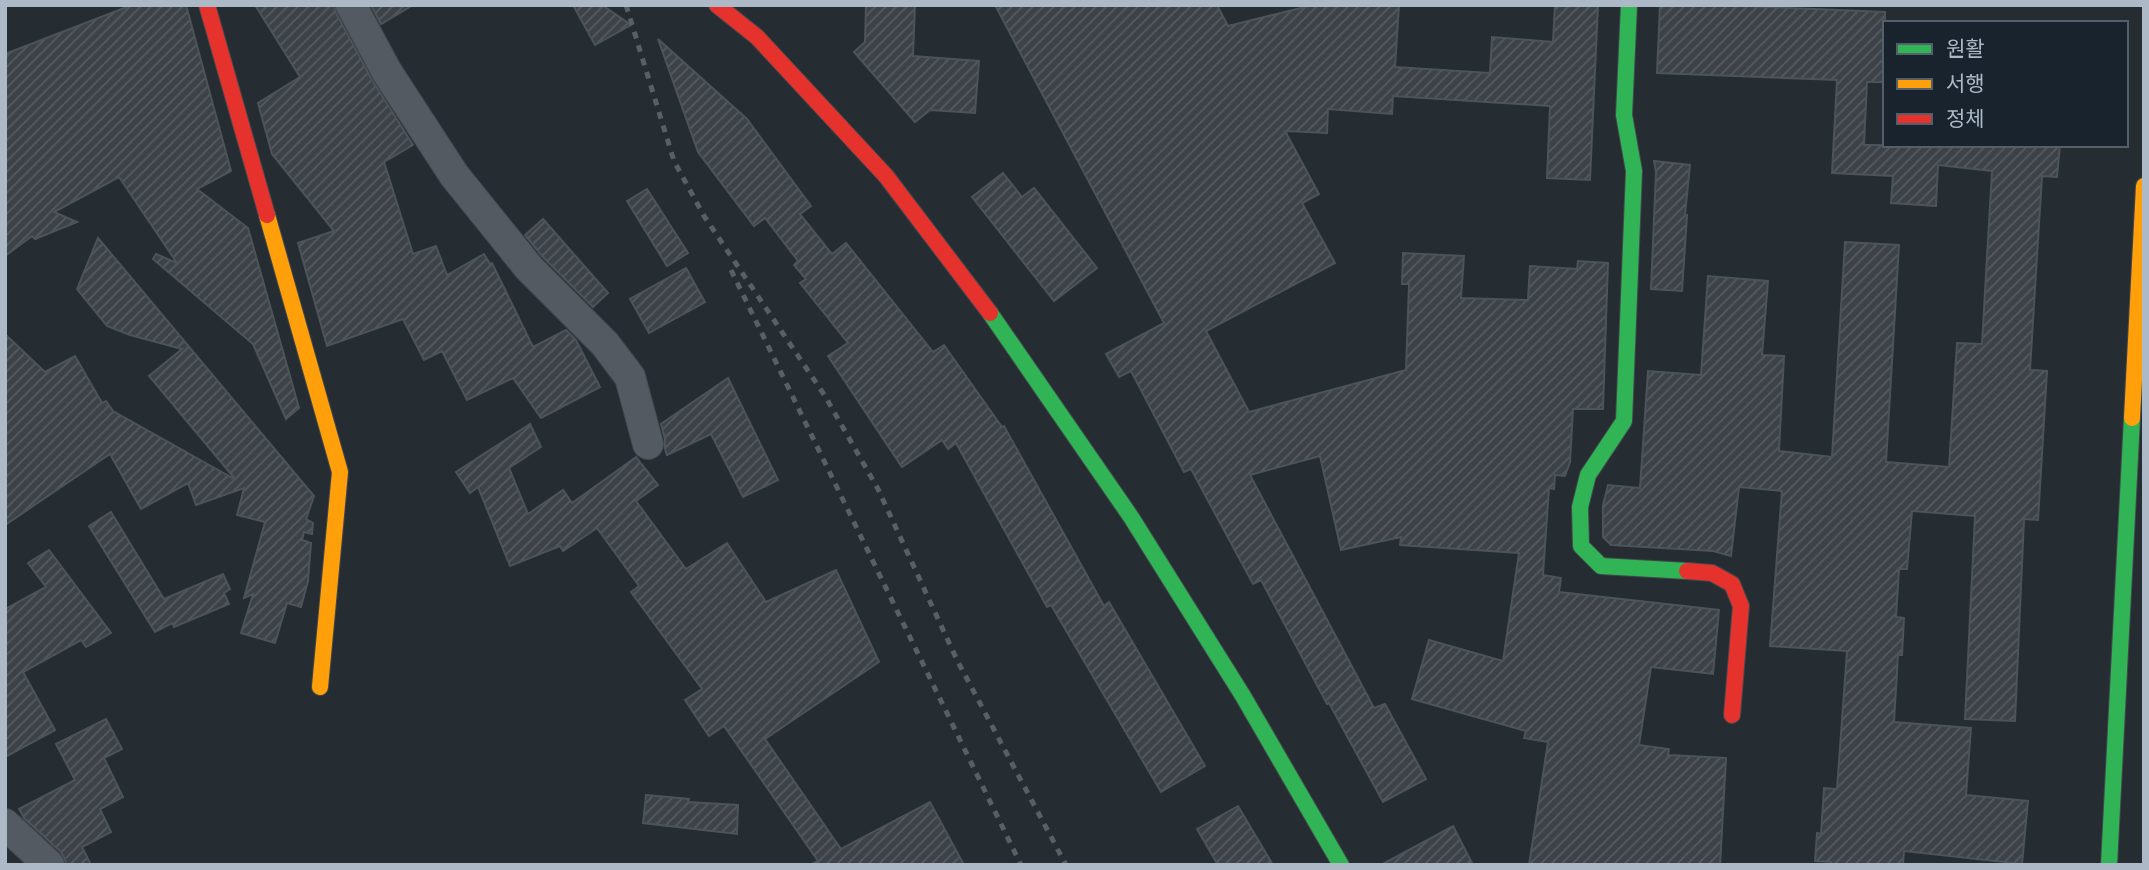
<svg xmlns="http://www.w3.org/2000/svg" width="2149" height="870" viewBox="0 0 2149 870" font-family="'Exo 2','Noto Sans KR',sans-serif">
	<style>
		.building { fill: url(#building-hatch); stroke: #4c545a; stroke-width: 2 }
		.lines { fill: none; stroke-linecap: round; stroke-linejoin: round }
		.street-casing { stroke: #42484d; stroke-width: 32 }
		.fast-casing { stroke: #42484d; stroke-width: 18 }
		.slow-casing { stroke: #42484d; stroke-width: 18 }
		.jam-casing { stroke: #42484d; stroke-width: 18 }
		.street { stroke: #545a62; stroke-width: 30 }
		.fast { stroke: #30b455; stroke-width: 16 }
		.slow { stroke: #ff9f0a; stroke-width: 16 }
		.jam { stroke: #e5322d; stroke-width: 16 }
		.rail { stroke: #595f64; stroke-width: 5; stroke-dasharray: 7 7; stroke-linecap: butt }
	</style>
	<defs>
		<pattern id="building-hatch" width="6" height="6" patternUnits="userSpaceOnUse" patternTransform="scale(1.75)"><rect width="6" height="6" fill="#3c4247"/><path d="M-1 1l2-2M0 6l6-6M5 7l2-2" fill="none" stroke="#565b60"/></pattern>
	</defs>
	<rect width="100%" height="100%" fill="#252c32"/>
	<g class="building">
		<path d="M132 5H186L231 171 197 189 248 228 299 408 286 419 253 344 153 259 156 254 177 263 119 177 54 212 77 222 35 239 32 236 5 256V54Z"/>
		<path d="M255 5H334L336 13 372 80 413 145 384 162 413 254 436 246 447 275 484 254 490 264 492 263 533 347 566 330 576 340 600 387 541 418 513 378 467 400 442 351 424 360 403 319 327 346 298 243 334 231 272 154 258 103 300 77Z"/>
		<path d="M371 5H413L381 24Z"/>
		<path d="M573 5H602L631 25 595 45Z"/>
		<path d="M866 5H915L913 56 979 61 975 113 930 110 915 122 854 52 865 42Z"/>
		<path d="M995 5H1217L1228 26 1313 5H1399L1395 67 1490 73 1492 37 1553 42 1555 5H1598L1590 180 1547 178 1550 106 1393 96 1392 114 1328 109 1327 133 1285 131 1319 194 1302 203 1335 263 1206 331 1249 412 1406 370 1409 284H1402L1403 253 1464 256 1461 298 1528 300 1530 266 1577 269 1578 261 1608 263 1603 409H1573L1570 462 1565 476 1555 475 1554 489 1549 488 1543 575 1561 578 1559 592 1719 610 1713 674 1651 667 1639 745 1669 749 1668 755 1726 758 1720 865H1529L1548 742 1524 738 1526 731 1412 699 1429 640 1503 661 1519 553 1400 545 1401 537 1341 550 1320 456 1250 475 1374 708 1385 704 1426 779 1383 802 1329 703 1327 704 1261 580 1253 584 1191 469 1184 472 1131 371 1119 377 1106 354 1164 323Z"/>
		<path d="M1660 5H1719L1885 12V82H1867L1864 145H2060L2057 177 2042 176 2030 370 2047 371 2038 520 2024 519 2015 721 1965 719 1975 516 1912 511 1907 569H1899L1896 617 1904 618 1902 655H1898L1894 722 1971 728 1966 795 2028 801 2022 864 1904 851 1903 865H1830L1831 862 1815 861 1817 833 1821 834 1824 788 1837 789 1847 651 1770 646 1782 491 1739 487 1731 556 1713 551 1611 545 1603 537V505L1608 485 1640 488 1648 371 1701 375 1708 276 1768 281 1762 355 1784 356 1779 451 1832 457 1845 242 1899 245 1886 462 1949 467 1957 343 1982 344 1992 171 1938 165 1936 206 1891 203 1893 176 1832 173 1837 80 1657 73Z"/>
		<path d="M658 39 747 119 811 206 800 214 832 254 846 243 933 352 944 345 1002 427 1004 426 1104 606 1109 602 1205 766 1161 792 1051 605 1047 607 956 443 948 449 942 440 902 467 828 356 848 343 800 283 806 279 794 265 798 261 765 218 754 226 698 152Z"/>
		<path d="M1654 161 1690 165 1685 215H1687L1682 291 1651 289 1656 172Z"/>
		<path d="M1003 173 1022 197 1034 188 1097 268 1054 301 972 197Z"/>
		<path d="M647 189 688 253 667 266 627 201Z"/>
		<path d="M543 219 608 293 593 307 542 256 525 235Z"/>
		<path d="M98 238 314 496 306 519 313 523 312 534 304 532 302 540 311 543 308 581 301 607 287 603 275 643 241 633 253 594 244 598 265 522 237 515 244 488 196 505 188 483 141 509 110 454 5 525V334L45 372 75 356 102 403 106 401 113 411 236 480 149 376 182 349 130 335 107 326 77 289Z"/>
		<path d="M686 268 705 302 649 333 630 299Z"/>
		<path d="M728 378 778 480 743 497 711 434 667 455 665 449V439L661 424Z"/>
		<path d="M530 424 541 447 509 468 528 514 563 490 572 503 636 457 658 485 636 501 686 569 727 543 766 602 836 570 879 662 765 739 841 849 930 802 964 865H810L818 861 724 726 709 736 685 700 702 689 631 592 639 586 597 528 563 551 560 546 510 566 478 487 470 493 456 472Z"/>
		<path d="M111 512 164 599 223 574 230 589 224 593 229 604 174 627 172 623 155 632 89 526Z"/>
		<path d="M49 550 111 633 86 647 81 640 23 672 55 730 5 757V609L46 587 28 563Z"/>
		<path d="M106 719 122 749 104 758 123 797 100 809 111 832 82 847 91 865H66L65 859 61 852 24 818 19 809 75 780 56 744Z"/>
		<path d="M646 795 689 799 688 802 738 805 737 834 643 823Z"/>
		<path d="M1238 806 1273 865H1218L1197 829Z"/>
		<path d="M1453 826 1473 865H1381Z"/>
	</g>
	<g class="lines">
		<g class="street-casing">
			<g id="street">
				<path d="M351 5 387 72 454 175 529 268 605 344 630 377 648 444"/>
				<path d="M5 824 49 865"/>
			</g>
		</g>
		<g class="fast-casing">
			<g id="fast">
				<path d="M1629 5 1624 115 1634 171 1624 421 1588 475 1580 507 1581 546 1601 566 1687 571"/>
				<path d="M990 313 1131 517 1243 696 1341 865"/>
				<path d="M2109 865 2132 418"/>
			</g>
		</g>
		<g class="slow-casing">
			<g id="slow">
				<path d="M267 215 340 472 320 687"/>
				<path d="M2132 418 2144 186"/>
			</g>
		</g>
		<g class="jam-casing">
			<g id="jam">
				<path d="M207 5 267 215"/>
				<path d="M717 5 757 37 886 176 990 313"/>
				<path d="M1687 571 1712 573 1732 584 1741 606 1732 715"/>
			</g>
		</g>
		<use href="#street" class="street"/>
		<use href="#fast" class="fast"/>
		<use href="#slow" class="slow"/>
		<use href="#jam" class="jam"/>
		<g class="rail">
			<path d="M626 5 674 161 704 216 825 396 878 489 957 660 1066 865"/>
			<path d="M731 270 1021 865"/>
		</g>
	</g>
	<rect width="2149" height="870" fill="none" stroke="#adb9c6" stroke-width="14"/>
	<rect x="1883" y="21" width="245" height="126" fill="#19232d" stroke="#545f6a" stroke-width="2"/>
	<rect x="1897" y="44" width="35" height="10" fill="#30b455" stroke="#545f6a" stroke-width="2"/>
	<text x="1946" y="56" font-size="21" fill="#adb9c6">원활</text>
	<rect x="1897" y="79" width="35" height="10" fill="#ff9f0a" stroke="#545f6a" stroke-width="2"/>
	<text x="1946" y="91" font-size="21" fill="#adb9c6">서행</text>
	<rect x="1897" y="114" width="35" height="10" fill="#e5322d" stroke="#545f6a" stroke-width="2"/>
	<text x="1946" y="126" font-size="21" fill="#adb9c6">정체</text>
</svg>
